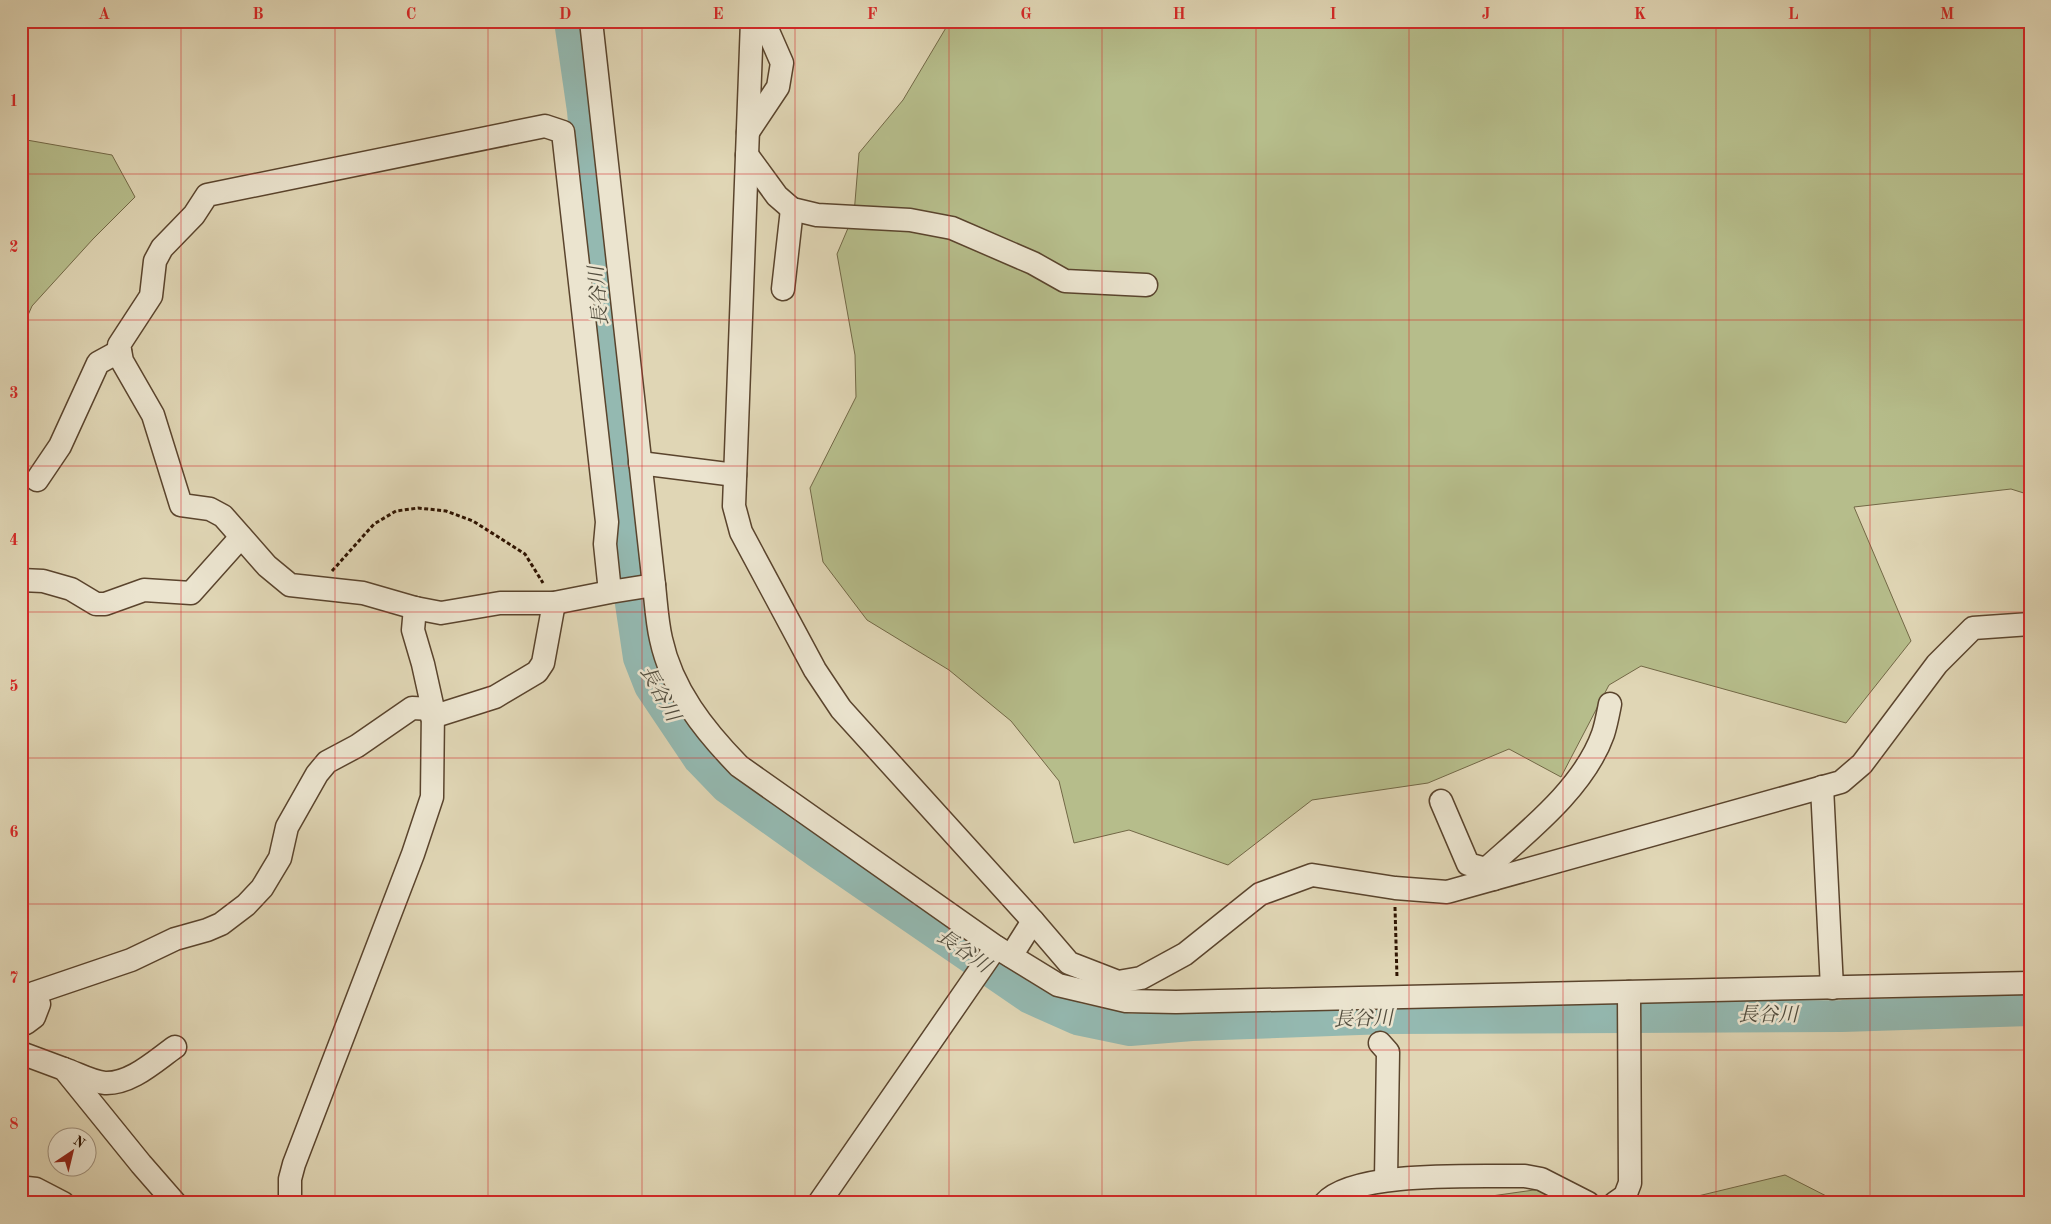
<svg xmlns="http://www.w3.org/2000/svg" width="2051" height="1224" viewBox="0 0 2051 1224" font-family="'Old Standard TT','Noto Serif JP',serif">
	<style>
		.green { fill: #b6bd8b; stroke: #726846 }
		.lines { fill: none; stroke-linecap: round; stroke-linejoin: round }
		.river { stroke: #94b9b1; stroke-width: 32 }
		.minor-casing { stroke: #5a442d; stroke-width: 25 }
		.path { stroke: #2e1300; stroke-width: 3; stroke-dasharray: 4 2.5; stroke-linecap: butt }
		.minor { stroke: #ebe4cf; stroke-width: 22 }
		.grid { fill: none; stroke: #d62828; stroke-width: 1; stroke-opacity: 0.55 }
		.labels { text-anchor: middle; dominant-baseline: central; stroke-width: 5; stroke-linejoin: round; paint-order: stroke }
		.water-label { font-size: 20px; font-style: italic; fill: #524d3e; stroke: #ebe4cf }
		.neatline { fill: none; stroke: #d62828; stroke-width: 2 }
		.grid-label { font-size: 16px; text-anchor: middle; font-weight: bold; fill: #d62828 }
	</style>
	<rect width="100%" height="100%" fill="#e0d6b5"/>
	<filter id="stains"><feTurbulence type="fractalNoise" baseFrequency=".004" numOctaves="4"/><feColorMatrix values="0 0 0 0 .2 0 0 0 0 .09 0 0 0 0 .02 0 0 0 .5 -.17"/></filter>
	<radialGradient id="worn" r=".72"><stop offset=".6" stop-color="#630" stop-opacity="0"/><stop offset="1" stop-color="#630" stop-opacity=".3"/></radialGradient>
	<g class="green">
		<path d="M950 21H2030V495L2011 489 1854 507 1911 641 1846 723 1641 666 1609 685 1561 777 1509 749 1428 783 1312 800 1228 865 1129 830 1074 843 1059 781 1011 721 949 670 867 620 823 562 810 488 856 397 855 355 837 254 854 214 859 153 903 100Z"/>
		<path d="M21 139 112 155 135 197 93 239 32 306 21 331Z"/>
		<path d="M1785 1175 1840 1203H1669Z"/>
		<path d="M1541 1189 1567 1203H1442Z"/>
	</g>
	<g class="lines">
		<path class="river" d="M570 21 583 111 624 556 639 658 650 686 699 759 726 787 820 854 1030 998 1077 1019 1130 1030 1192 1025 1387 1018 1842 1016 2030 1010"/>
		<g class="minor-casing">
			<g id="minor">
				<path d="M591 21 654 585C656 603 657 622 661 639 672 690 704 730 739 766L996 947 1058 985 1126 1001 1176 1002 2030 983"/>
				<path d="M752 21 734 506 741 532 815 670 841 709 1033 921 1069 963 1118 982 1141 978 1185 954 1260 894 1312 875 1395 888 1447 892 1841 782 1862 764 1937 664 1973 628 2030 624"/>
				<path d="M748 132 778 87 782 63 764 22 761 21"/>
				<path d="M747 155 777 196 792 209 817 215 910 220 952 228 1033 263 1065 281 1146 285"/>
				<path d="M783 289 792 209"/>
				<path d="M640 463 735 475"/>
				<path d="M37 480 60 446 98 363 120 351"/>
				<path d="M21 580 43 581 71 589 96 604H105L144 590 191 593 241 537"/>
				<path d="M610 592 554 603H500L441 613 415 608 363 593 290 585 267 566 223 516 210 509 181 505 153 415 122 361 119 345 151 296 155 261 162 248 194 215 207 195 545 126 563 132 607 522 605 544 610 592 654 585"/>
				<path d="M432 717 495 697 537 672 543 663 554 603"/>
				<path d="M1822 787 1832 988"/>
				<path d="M1441 801 1468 864 1486 869 1494 879"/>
				<path d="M1486 869C1527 832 1584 788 1603 734 1606 725 1608 714 1610 704"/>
				<path d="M1011 956 1033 921"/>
				<path d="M21 1023H26L34 1017 39 1004 34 993 131 960 175 939 207 930 221 924 246 905 262 888 280 858 287 827 317 774 327 762 357 746 412 708 433 709"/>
				<path d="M1380 1043 1388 1052 1386 1179"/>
				<path d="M21 1053 64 1069 141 1164 175 1203"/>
				<path d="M64 1069C76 1073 92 1082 105 1083 131 1084 155 1061 175 1047"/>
				<path d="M21 1193 27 1188 36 1189 63 1203"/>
				<path d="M290 1203V1179L294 1164 413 854 432 797 433 709 423 664 413 630 415 608"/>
				<path d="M819 1203 996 947"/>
				<path d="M1325 1203C1354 1170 1480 1177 1525 1176L1541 1179 1588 1203"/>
				<path d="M1615 1203 1625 1196 1630 1183 1629 992"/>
			</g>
		</g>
		<g class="path">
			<path d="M332 571 374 524 396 511 418 508 446 511 473 521 525 554 543 583"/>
			<path d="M1395 907 1397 978"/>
		</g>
		<use href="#minor" class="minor"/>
	</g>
	<path class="grid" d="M181 21V1203M335 21V1203M488 21V1203M642 21V1203M795 21V1203M949 21V1203M1102 21V1203M1256 21V1203M1409 21V1203M1563 21V1203M1716 21V1203M1870 21V1203M21 174H2030M21 320H2030M21 466H2030M21 612H2030M21 758H2030M21 904H2030M21 1050H2030"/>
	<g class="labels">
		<g class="water-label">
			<text transform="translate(600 296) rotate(-95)">長谷川</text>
			<text transform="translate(659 694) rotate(61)">長谷川</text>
			<text transform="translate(963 952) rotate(35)">長谷川</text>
			<text x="1768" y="1016">長谷川</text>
			<text transform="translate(1363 1020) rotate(-2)">長谷川</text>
		</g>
	</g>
	<rect width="2051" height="1224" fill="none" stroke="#e0d6b5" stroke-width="55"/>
	<g transform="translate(72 1152) rotate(35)"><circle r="24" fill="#ebe4cf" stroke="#9f907c"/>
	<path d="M0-4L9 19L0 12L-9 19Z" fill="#8f2418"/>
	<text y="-8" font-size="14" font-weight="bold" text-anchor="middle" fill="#2e1300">N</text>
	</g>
	<rect x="28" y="28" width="1996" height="1168" class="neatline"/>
	<g class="grid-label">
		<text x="104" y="19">A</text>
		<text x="258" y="19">B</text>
		<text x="411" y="19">C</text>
		<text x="565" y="19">D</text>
		<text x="718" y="19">E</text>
		<text x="872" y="19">F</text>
		<text x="1026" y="19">G</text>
		<text x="1179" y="19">H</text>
		<text x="1333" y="19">I</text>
		<text x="1486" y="19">J</text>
		<text x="1640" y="19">K</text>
		<text x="1793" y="19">L</text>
		<text x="1947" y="19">M</text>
		<text x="14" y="106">1</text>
		<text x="14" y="252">2</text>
		<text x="14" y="398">3</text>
		<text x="14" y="545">4</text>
		<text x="14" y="691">5</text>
		<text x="14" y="837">6</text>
		<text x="14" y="983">7</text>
		<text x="14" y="1129">8</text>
	</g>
	<rect width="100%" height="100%" filter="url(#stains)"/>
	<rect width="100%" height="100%" fill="url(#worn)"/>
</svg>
